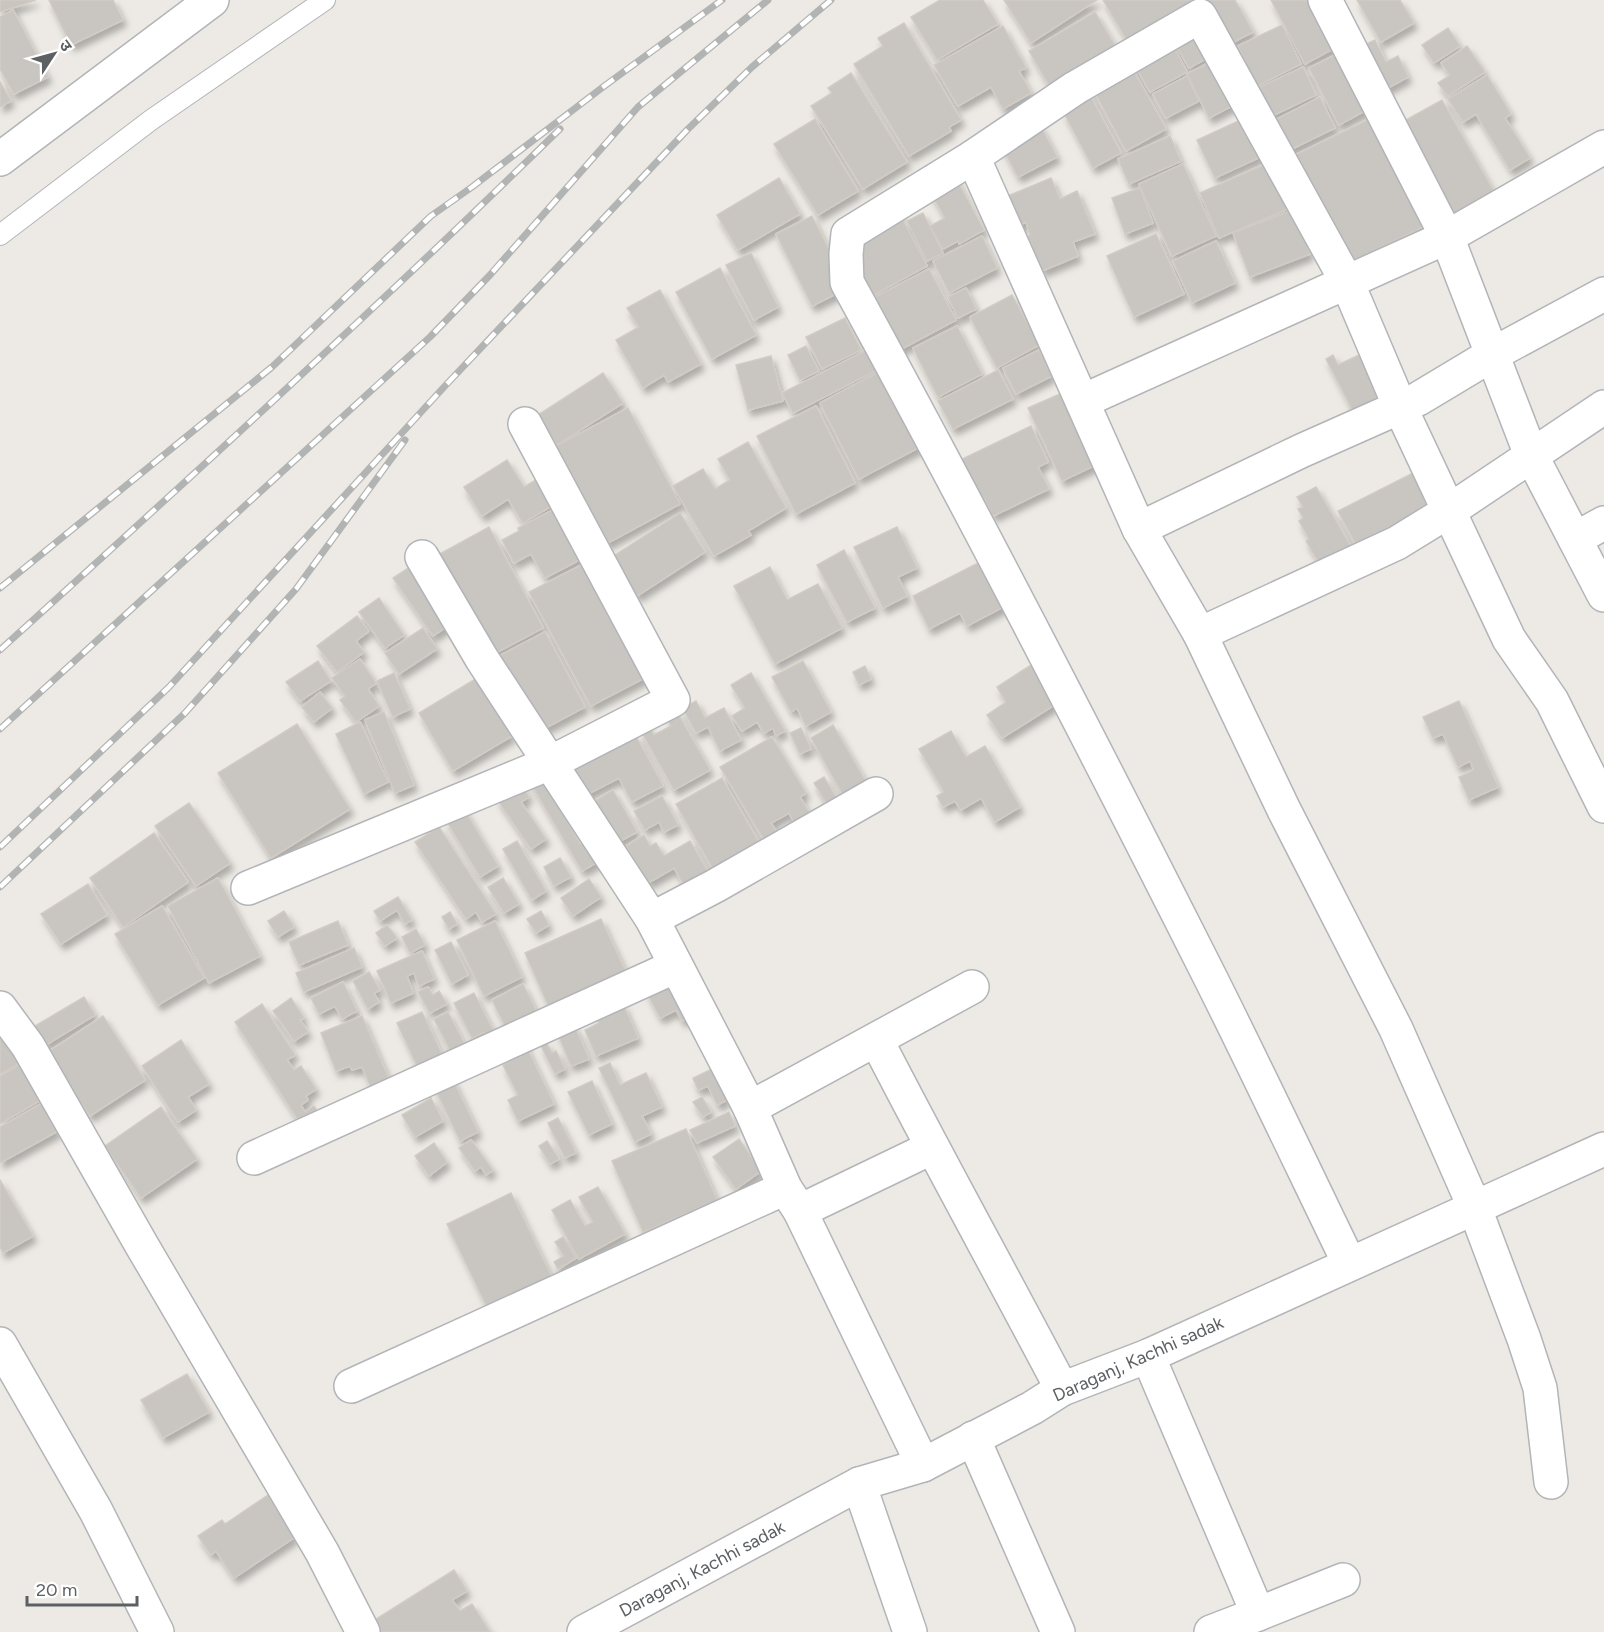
<svg xmlns="http://www.w3.org/2000/svg" width="1604" height="1632" viewBox="0 0 1604 1632" font-family="Figtree,'Noto Sans Devanagari',sans-serif">
	<style>
		.building { fill: #c9c5c1; stroke: #d1cbc4; stroke-width: 1.5; filter: url(#shadow) }
		.lines { fill: none; stroke-linecap: round; stroke-linejoin: round }
		.service-casing { stroke: #b2b5b8; stroke-width: 22 }
		.minor-casing { stroke: #b2b5b8; stroke-width: 36 }
		.tertiary-casing { stroke: #b2b5b8; stroke-width: 36 }
		.service { stroke: #fff; stroke-width: 20 }
		.minor { stroke: #fff; stroke-width: 33 }
		.tertiary { stroke: #fff; stroke-width: 33 }
		.rail-casing { stroke: #b2b3b3; stroke-width: 7 }
		.rail { stroke: #fff; stroke-width: 4.5; stroke-dasharray: 14; stroke-linecap: butt }
		.labels { text-anchor: middle; dominant-baseline: central; stroke-width: 4.5; stroke-linejoin: round; paint-order: stroke }
		.street-label { font-size: 18px; fill: #5c6063; stroke: #fff }
	</style>
	<defs>
		<filter id="shadow"><feDropShadow dx="3.5" dy="6" stdDeviation="3" flood-color="#0004"/></filter>
	</defs>
	<rect width="100%" height="100%" fill="#edeae5"/>
	<g class="building">
		<path d="M0 0H36L0 12Z"/>
		<path d="M49 0H113L123 20 71 45Z"/>
		<path d="M940 0H983L998 24 937 60 911 17Z"/>
		<path d="M1004 0H1097L1031 43Z"/>
		<path d="M1103 0H1190L1193 5 1128 42Z"/>
		<path d="M1203 0H1235L1253 32 1228 45Z"/>
		<path d="M1271 0H1324L1346 42 1305 64Z"/>
		<path d="M1357 0H1400L1414 23 1381 42Z"/>
		<path d="M13 10 48 77 14 94 0 69V17Z"/>
		<path d="M1095 12 1117 49 1050 87 1029 51Z"/>
		<path d="M904 23 961 120 949 127 951 131 909 156 854 64 883 46 878 38Z"/>
		<path d="M1282 25 1301 64 1257 86 1238 46Z"/>
		<path d="M1003 26 1026 68 1019 71 1031 93 1003 109 991 87 958 106 934 65Z"/>
		<path d="M1448 28 1460 46 1434 63 1422 45Z"/>
		<path d="M1196 29 1211 56 1189 68 1174 41Z"/>
		<path d="M1170 40 1187 72 1150 92 1132 60Z"/>
		<path d="M1375 40 1386 62 1398 56 1408 77 1379 93 1357 48Z"/>
		<path d="M1467 46 1485 72 1448 96 1438 83 1450 75 1441 63Z"/>
		<path d="M1347 49 1376 105 1339 125 1309 68Z"/>
		<path d="M1216 59 1238 103 1209 118 1187 74Z"/>
		<path d="M1130 64 1166 129 1126 151 1091 85Z"/>
		<path d="M1303 67 1316 95 1270 117 1256 89Z"/>
		<path d="M851 73 907 162 863 189 811 106 832 93 828 88Z"/>
		<path d="M1487 75 1511 114 1505 118 1530 158 1510 170 1476 114 1463 122 1448 99Z"/>
		<path d="M1187 76 1199 101 1166 118 1153 94Z"/>
		<path d="M0 82 11 101 0 107Z"/>
		<path d="M1087 90 1121 153 1093 168 1064 113Z"/>
		<path d="M1320 97 1335 128 1288 151 1273 121Z"/>
		<path d="M1442 100 1494 192 1447 219 1395 126Z"/>
		<path d="M1380 114 1433 222 1349 263 1295 155Z"/>
		<path d="M1249 116 1267 154 1215 178 1197 140Z"/>
		<path d="M815 119 858 191 818 215 774 144Z"/>
		<path d="M1040 125 1057 157 1018 177 1001 145Z"/>
		<path d="M1170 136 1181 161 1129 184 1118 159Z"/>
		<path d="M1277 159 1297 205 1219 238 1200 193Z"/>
		<path d="M1183 164 1216 236 1172 256 1139 184Z"/>
		<path d="M954 175 984 230 959 244 958 241 943 249 930 226 945 218 928 188Z"/>
		<path d="M779 178 800 214 738 250 717 215Z"/>
		<path d="M1051 178 1060 199 1077 191 1095 234 1073 242 1078 256 1042 271 1028 236 1030 235 1026 222 1015 227 1003 198Z"/>
		<path d="M1140 188 1153 223 1125 234 1112 198Z"/>
		<path d="M894 203 927 266 870 297 836 234Z"/>
		<path d="M1293 210 1310 254 1250 277 1233 233Z"/>
		<path d="M923 213 943 253 927 261 907 221Z"/>
		<path d="M812 216 848 288 812 306 776 234Z"/>
		<path d="M1156 234 1184 294 1134 317 1107 256Z"/>
		<path d="M982 236 997 268 949 293 933 261Z"/>
		<path d="M1216 241 1235 283 1192 303 1173 261Z"/>
		<path d="M751 253 778 307 754 320 726 265Z"/>
		<path d="M720 268 756 335 712 359 676 292Z"/>
		<path d="M929 269 956 320 896 352 869 300Z"/>
		<path d="M966 288 976 309 958 318 948 297Z"/>
		<path d="M660 290 701 364 668 382 664 375 643 388 616 340 639 327 627 308Z"/>
		<path d="M1012 295 1039 345 997 368 970 317Z"/>
		<path d="M845 318 861 350 822 369 806 337Z"/>
		<path d="M957 326 982 374 938 397 913 348Z"/>
		<path d="M806 346 819 371 800 380 788 355Z"/>
		<path d="M869 349 879 369 793 413 782 393Z"/>
		<path d="M1039 350 1052 376 1016 394 1003 368Z"/>
		<path d="M1372 353 1394 398 1356 417 1326 359 1333 355 1338 365 1359 355 1361 359Z"/>
		<path d="M771 356 783 401 748 410 736 365Z"/>
		<path d="M882 370 922 446 859 479 820 403Z"/>
		<path d="M998 370 1013 399 953 429 938 401Z"/>
		<path d="M603 373 623 403 557 445 538 415Z"/>
		<path d="M1069 390 1102 462 1062 481 1028 408Z"/>
		<path d="M816 406 855 483 796 514 757 436Z"/>
		<path d="M628 408 680 504 606 544 554 447Z"/>
		<path d="M1031 426 1048 462 1038 467 1049 489 993 516 983 496 977 499 958 461Z"/>
		<path d="M748 442 786 508 748 531 751 535 714 556 673 486 703 469 715 489 730 480 718 459Z"/>
		<path d="M507 460 524 487 544 475 560 501 523 523 508 499 482 516 464 487Z"/>
		<path d="M1421 469 1443 512 1361 554 1338 511Z"/>
		<path d="M1316 487 1353 550 1322 568 1306 541 1309 539 1299 521 1303 518 1298 509 1303 507 1297 497Z"/>
		<path d="M564 504 591 554 545 578 531 554 514 563 502 540 519 531 518 528Z"/>
		<path d="M680 513 705 552 637 596 612 557Z"/>
		<path d="M489 527 543 628 490 656 436 556Z"/>
		<path d="M897 527 917 568 898 577 907 596 883 608 854 547Z"/>
		<path d="M844 550 875 608 847 622 817 565Z"/>
		<path d="M988 558 1011 603 967 626 960 613 929 629 913 596Z"/>
		<path d="M593 559 654 673 591 706 529 592Z"/>
		<path d="M416 563 455 621 433 636 393 578Z"/>
		<path d="M770 567 787 600 818 584 842 628 775 664 734 586Z"/>
		<path d="M379 598 404 635 385 648 359 612Z"/>
		<path d="M357 616 369 631 356 641 364 652 337 672 317 646Z"/>
		<path d="M423 628 437 649 399 674 385 653Z"/>
		<path d="M545 632 585 707 536 733 495 658Z"/>
		<path d="M360 659 376 683 368 689 379 706 356 722 340 700 345 696 332 678Z"/>
		<path d="M318 661 331 681 300 701 286 682Z"/>
		<path d="M803 661 831 712 806 726 797 708 791 712 772 677Z"/>
		<path d="M1031 665 1056 704 1002 738 987 715 1006 702 997 687Z"/>
		<path d="M865 666 871 679 859 685 853 672Z"/>
		<path d="M394 673 410 709 393 717 377 681Z"/>
		<path d="M751 673 785 731 776 736 773 728 764 733 757 722 742 731 732 716 745 708 731 685Z"/>
		<path d="M477 678 512 736 453 771 419 713Z"/>
		<path d="M320 692 332 708 314 722 302 707Z"/>
		<path d="M696 701 705 718 724 708 741 740 720 751 708 727 696 733 683 708Z"/>
		<path d="M1459 701 1498 787 1469 800 1459 777 1474 770 1470 761 1458 767 1443 734 1433 738 1423 717Z"/>
		<path d="M384 712 414 785 395 793 365 720Z"/>
		<path d="M677 712 710 770 674 790 641 731 649 726 654 735 671 726 666 717Z"/>
		<path d="M360 722 388 782 364 794 336 734Z"/>
		<path d="M297 724 350 809 271 858 218 773Z"/>
		<path d="M833 725 870 789 847 802 811 738Z"/>
		<path d="M801 728 811 749 800 754 790 733Z"/>
		<path d="M951 731 966 757 985 746 1020 807 995 822 981 798 961 810 955 801 943 807 937 796 944 792 919 749Z"/>
		<path d="M636 736 663 786 632 802 619 778 584 796 571 771Z"/>
		<path d="M772 737 806 793 800 797 814 821 798 830 789 813 771 823 782 840 769 848 720 767Z"/>
		<path d="M550 768 555 799 580 844 589 839 601 860 582 871 529 780Z"/>
		<path d="M824 777 837 799 827 804 814 783Z"/>
		<path d="M722 778 763 850 717 876 676 804Z"/>
		<path d="M520 783 529 797 521 802 546 839 531 849 497 799Z"/>
		<path d="M613 790 637 832 611 846 606 819 595 801Z"/>
		<path d="M662 796 678 825 664 832 659 822 645 830 634 811Z"/>
		<path d="M189 803 230 863 196 886 155 826Z"/>
		<path d="M464 809 498 866 480 877 446 820Z"/>
		<path d="M439 827 496 914 482 922 476 912 466 919 415 842Z"/>
		<path d="M154 833 188 882 123 927 90 878Z"/>
		<path d="M644 835 650 846 656 843 664 856 690 841 710 875 687 890 674 868 648 883 626 846Z"/>
		<path d="M517 841 546 891 532 900 503 849Z"/>
		<path d="M560 858 571 877 554 886 544 867Z"/>
		<path d="M218 878 260 956 209 983 168 906Z"/>
		<path d="M503 878 519 904 504 913 488 887Z"/>
		<path d="M589 879 601 897 573 916 561 898Z"/>
		<path d="M88 884 107 915 61 944 41 914Z"/>
		<path d="M398 897 412 920 405 924 397 910 380 921 374 911Z"/>
		<path d="M162 906 204 978 158 1005 115 934Z"/>
		<path d="M284 911 294 927 278 937 268 921Z"/>
		<path d="M541 911 549 925 536 933 527 919Z"/>
		<path d="M450 912 457 924 449 929 442 917Z"/>
		<path d="M601 919 628 977 551 1012 525 953Z"/>
		<path d="M338 921 348 945 299 965 289 942Z"/>
		<path d="M495 921 522 977 484 996 457 940Z"/>
		<path d="M387 925 397 938 385 946 376 933Z"/>
		<path d="M416 929 425 945 410 953 402 937Z"/>
		<path d="M451 942 468 975 452 984 435 950Z"/>
		<path d="M354 948 362 967 304 992 296 973Z"/>
		<path d="M422 951 434 979 419 986 414 973 407 976 413 993 391 1003 377 971Z"/>
		<path d="M369 972 380 990 374 993 379 1002 368 1009 353 981Z"/>
		<path d="M671 979 690 1017 682 1021 676 1010 660 1018 646 991Z"/>
		<path d="M343 982 357 1011 342 1019 335 1006 319 1014 311 998Z"/>
		<path d="M523 984 538 1015 507 1030 492 1000Z"/>
		<path d="M428 987 433 995 439 991 447 1004 430 1013 418 992Z"/>
		<path d="M474 993 495 1034 487 1038 484 1032 472 1038 454 1003Z"/>
		<path d="M84 997 95 1015 46 1045 35 1026Z"/>
		<path d="M291 998 304 1018 300 1020 308 1032 294 1041 273 1011Z"/>
		<path d="M262 1004 295 1055 287 1060 294 1070 301 1066 316 1089 306 1096 308 1100 301 1105 305 1112 314 1106 319 1114 306 1132 235 1022Z"/>
		<path d="M623 1004 638 1038 596 1056 585 1030 599 1023 596 1015Z"/>
		<path d="M422 1012 446 1063 439 1066 435 1057 417 1066 397 1023Z"/>
		<path d="M448 1012 467 1049 453 1056 434 1019Z"/>
		<path d="M103 1016 145 1080 90 1116 82 1104 73 1110 55 1082 64 1076 48 1052Z"/>
		<path d="M362 1016 390 1082 372 1090 362 1067 352 1070 350 1066 336 1071 321 1033Z"/>
		<path d="M0 1021 25 1060 0 1074Z"/>
		<path d="M574 1025 589 1059 571 1066 557 1032Z"/>
		<path d="M181 1040 209 1084 188 1097 196 1110 178 1122 142 1066Z"/>
		<path d="M524 1042 554 1104 518 1121 508 1100 518 1095 503 1065 521 1056 516 1046Z"/>
		<path d="M546 1042 552 1053 556 1051 565 1069 555 1074 541 1046Z"/>
		<path d="M610 1063 620 1085 646 1073 662 1107 642 1116 651 1134 635 1142 599 1068Z"/>
		<path d="M21 1064 41 1100 0 1124V1076Z"/>
		<path d="M712 1069 727 1100 717 1105 708 1086 698 1090 693 1078Z"/>
		<path d="M452 1078 478 1132 460 1141 434 1086Z"/>
		<path d="M592 1081 612 1124 589 1135 568 1092Z"/>
		<path d="M702 1097 711 1112 703 1117 693 1102Z"/>
		<path d="M431 1098 443 1121 415 1137 402 1115Z"/>
		<path d="M42 1103 58 1131 0 1163V1127Z"/>
		<path d="M161 1107 197 1159 141 1198 105 1146Z"/>
		<path d="M729 1112 735 1126 697 1143 690 1130Z"/>
		<path d="M558 1118 576 1153 565 1158 548 1123Z"/>
		<path d="M686 1129 717 1200 643 1232 612 1161Z"/>
		<path d="M739 1139 761 1171 736 1189 713 1157Z"/>
		<path d="M471 1140 493 1170 486 1175 481 1167 475 1171 459 1148Z"/>
		<path d="M547 1141 559 1159 550 1164 539 1146Z"/>
		<path d="M434 1143 447 1162 429 1176 415 1156Z"/>
		<path d="M0 1180 33 1236 3 1253 0 1247Z"/>
		<path d="M598 1187 625 1234 579 1259 552 1210 570 1200 585 1226 593 1222 579 1197Z"/>
		<path d="M511 1193 552 1278 488 1309 447 1224Z"/>
		<path d="M563 1237 576 1258 558 1269 554 1262 564 1256 555 1242Z"/>
		<path d="M187 1374 209 1412 163 1438 141 1400Z"/>
		<path d="M268 1495 295 1537 234 1578 216 1551 211 1555 198 1536 222 1520 225 1524Z"/>
		<path d="M454 1570 467 1591 452 1600 460 1611 472 1604 490 1632H380L373 1621Z"/>
	</g>
	<g class="lines">
		<g class="service-casing">
			<path id="service" d="M0 235 151 120 325 0"/>
		</g>
		<g class="minor-casing">
			<g id="minor">
				<path d="M1325 0 1447 237 1531 455 1604 595"/>
				<path d="M973 157 1139 529 1200 634 1284 810 1396 1029 1474 1206 1524 1339 1540 1388 1551 1482"/>
				<path d="M0 159 212 0"/>
				<path d="M1083 401 1447 237 1604 147"/>
				<path d="M1139 529 1301 451 1418 399 1493 354 1604 294"/>
				<path d="M1575 539 1604 523"/>
				<path d="M422 557 482 659 652 919 750 1108 785 1188 800 1211 923 1465"/>
				<path d="M1200 634 1397 543 1449 511 1604 407"/>
				<path d="M248 888 550 763 673 700 525 424"/>
				<path d="M652 919 715 886 876 794"/>
				<path d="M0 1008 28 1046 141 1244 322 1552 363 1632"/>
				<path d="M877 1041C937 1158 1001 1273 1062 1389"/>
				<path d="M750 1108 972 987"/>
				<path d="M254 1158 676 966"/>
				<path d="M800 1211 931 1148"/>
				<path d="M1349 1263C1303 1168 1258 1073 1211 979 1093 745 973 512 847 282L846 254 848 234 973 157 1075 88 1200 16 1347 282 1400 407 1509 639 1552 701 1604 806"/>
				<path d="M0 1344 96 1511 157 1632"/>
				<path d="M1148 1356 1258 1614 1343 1580"/>
				<path d="M351 1386 785 1188"/>
				<path d="M973 1438 1058 1632"/>
				<path d="M859 1484 910 1632"/>
				<path d="M1211 1632 1258 1614"/>
			</g>
		</g>
		<g class="tertiary-casing">
			<path id="tertiary" d="M584 1632 859 1484 923 1465 1032 1408 1062 1389 1148 1356 1604 1149"/>
		</g>
		<use href="#service" class="service"/>
		<use href="#minor" class="minor"/>
		<use href="#tertiary" class="tertiary"/>
		<g class="rail-casing">
			<g id="rail">
				<path d="M0 588 272 367 431 216 472 187 603 87 722 0"/>
				<path d="M0 650C189 479 378 307 560 129"/>
				<path d="M0 729 430 337 490 275 638 107 768 0"/>
				<path d="M0 847 169 687 444 387 688 129 752 67 831 0"/>
				<path d="M0 887 185 713 296 589 405 440"/>
			</g>
		</g>
		<use href="#rail" class="rail"/>
	</g>
	<g class="labels">
		<g class="street-label">
			<text transform="translate(1138 1359) rotate(-24)">Daraganj, Kachhi sadak</text>
			<text transform="translate(702 1569) rotate(-28)">Daraganj, Kachhi sadak</text>
		</g>
	</g>
	<g transform="translate(54 54) rotate(54)" stroke="#ffffff" stroke-width="4.5" paint-order="stroke">
	<path d="M0-4.5L10 22L0 15L-10 22Z" fill="#5c6063"/>
	<text y="-9" font-size="16" font-weight="bold" text-anchor="middle" fill="#5c6063">उ</text>
	</g>
	<path d="M27 1596v9h110v-9" fill="none" stroke="#5c6063" stroke-width="3"/>
	<text x="36" y="1596" font-size="18" fill="#5c6063" stroke="#ffffff" stroke-width="4.5" paint-order="stroke">20 m</text>
</svg>
